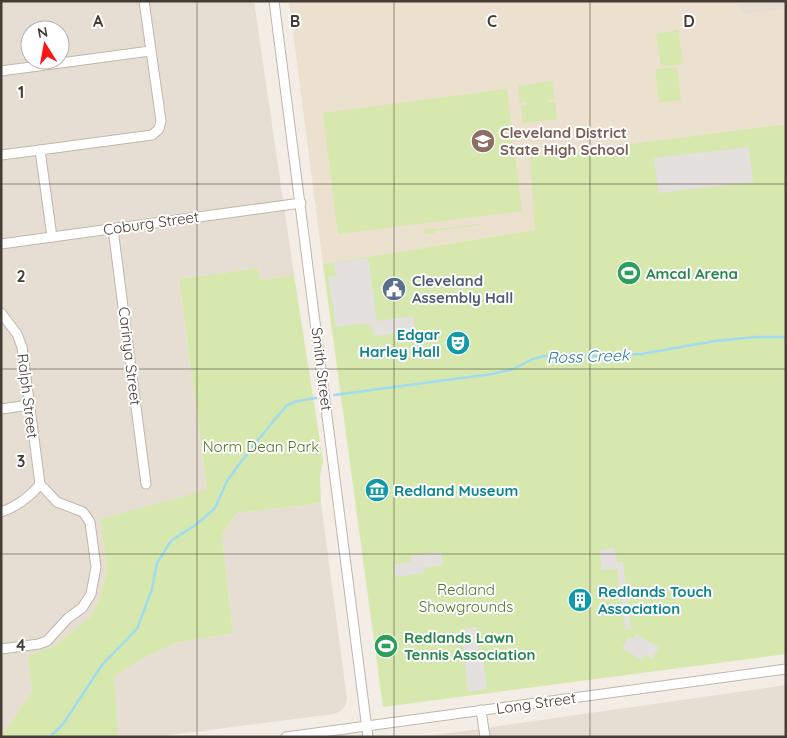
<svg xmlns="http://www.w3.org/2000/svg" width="787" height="738" viewBox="0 0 787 738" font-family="Quicksand,sans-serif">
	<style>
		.residential { fill: #e7ded3; fill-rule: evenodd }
		.education { fill: #ece0cf }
		.green { fill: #d6e8ad }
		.parking { fill: #e4e0de }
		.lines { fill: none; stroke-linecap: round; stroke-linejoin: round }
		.stream { stroke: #a1dbf0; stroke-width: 2.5 }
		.minor-casing { stroke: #c1b6ab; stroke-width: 11 }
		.minor { stroke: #fff; stroke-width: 9 }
		.grid { fill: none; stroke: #453c35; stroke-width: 1; stroke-opacity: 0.55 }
		.labels { text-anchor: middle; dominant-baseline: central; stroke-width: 4; stroke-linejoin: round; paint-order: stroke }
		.education-label { font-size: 15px; font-weight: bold; fill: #785e54; stroke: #fff; text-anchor: start }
		.street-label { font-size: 15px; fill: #453c35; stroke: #fff }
		.leisure-label { font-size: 15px; font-weight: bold; fill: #27864d; stroke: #fff; text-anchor: start }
		.service-label { font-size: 15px; font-weight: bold; fill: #4e5e75; stroke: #fff; text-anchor: start }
		.culture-label { font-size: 15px; font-weight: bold; fill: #0d838f; stroke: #fff; text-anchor: start }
		.park-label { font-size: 15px; fill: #517728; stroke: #fff }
		.water-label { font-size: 16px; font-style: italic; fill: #297a9a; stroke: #fff }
		.grid-label { font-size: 16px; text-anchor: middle; font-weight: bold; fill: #453c35; stroke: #fff; stroke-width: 4; stroke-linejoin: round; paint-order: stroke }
	</style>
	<rect width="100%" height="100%" fill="#f3ede5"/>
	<g class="residential">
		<path d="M1 1H254L294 275 260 280 258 268 179 279 207 491 100 519 107 569 99 600 90 617 54 646 28 656 32 691 1 737ZM30 30H60V60H30Z"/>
		<path d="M739 1H786V9L741 15Z"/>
		<path d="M321 503 347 699 345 706 341 711 334 714 153 737H118L113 676 147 656 176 643 233 633 222 535 237 513Z"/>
		<path d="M786 685V737H422Z"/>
	</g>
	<path class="education" d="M289 1H739L741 15 786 9V124L531 157 535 230 323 264Z"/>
	<g class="green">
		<path d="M678 30 683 64 661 67 656 34Z"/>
		<path d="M677 67 681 100 659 103 655 69Z"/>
		<path d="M552 81 554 99 548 100 549 102H555L557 119 523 123 521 106 526 105V102L520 103 518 86Z"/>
		<path d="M507 89 522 211 338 234 323 113Z"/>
		<path d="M786 124V654L383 707 323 264 535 230 530 157Z"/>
		<path d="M479 224 480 225 435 231V233L424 234 423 229 435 228V229Z"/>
		<path d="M258 268 260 280 294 275 323 461 320 476 321 503 237 513 222 535 233 633 176 643 147 656 114 676 118 737H1L32 691 28 656 54 646 90 617 99 600 107 569 100 519 207 490 179 279Z"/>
	</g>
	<g class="parking">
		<path d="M749 147 753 182 658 193 654 158Z"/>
		<path d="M368 258 377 321 413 316 415 331 374 336 373 329 365 323 336 327 328 277 336 276 334 263Z"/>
		<path d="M614 547 617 562H623L631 629H625L617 568 602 570 599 551Z"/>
		<path d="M441 552 443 565 424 568V573L395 577 394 564 411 562V556Z"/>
		<path d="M476 627 479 651H482L487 689 468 692 462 629Z"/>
		<path d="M636 634 659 647 652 659 645 655 642 660 622 648 628 637 633 639Z"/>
	</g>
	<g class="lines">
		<g class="stream">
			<path d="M334 395 492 374 513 369 533 359 544 356H602L641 354 715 341 756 337H786"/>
			<path d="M50 737 63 724 102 665 137 629 152 589 157 563 171 541 198 523 215 508 227 481 252 447 287 405 298 401 316 398"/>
		</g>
		<g class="minor-casing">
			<g id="minor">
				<path d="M274 1 368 737"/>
				<path d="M1 71 150 51"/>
				<path d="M1 155 40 150"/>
				<path d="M113 229 146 484"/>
				<path d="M52 237 40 150 152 135 159 129 161 121 144 1"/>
				<path d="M1 244 301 203"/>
				<path d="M1 313 17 334 22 347 40 484"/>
				<path d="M1 409 29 405"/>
				<path d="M1 512C16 507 31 496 40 484"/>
				<path d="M1 649 39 644 47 641 68 618 82 608 91 594 96 567 90 522 83 512 57 502 40 484"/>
				<path d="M481 710 485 737"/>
				<path d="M286 737 786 669"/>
			</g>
		</g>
		<use href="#minor" class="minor"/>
	</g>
	<path class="grid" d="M197 1V737M394 1V737M590 1V737M1 184H786M1 369H786M1 554H786"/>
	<defs>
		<g id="school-disc" transform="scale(1.25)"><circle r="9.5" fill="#8d6e63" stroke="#fff"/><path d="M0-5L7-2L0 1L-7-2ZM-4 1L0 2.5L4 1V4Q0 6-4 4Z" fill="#fff"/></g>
		<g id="stadium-disc" transform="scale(1.25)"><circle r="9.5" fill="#2e9e5b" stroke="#fff"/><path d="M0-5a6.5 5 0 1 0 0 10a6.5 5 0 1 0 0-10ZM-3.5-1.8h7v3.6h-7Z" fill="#fff"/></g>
		<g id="civic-disc" transform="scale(1.25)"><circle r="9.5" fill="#5c6f8a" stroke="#fff"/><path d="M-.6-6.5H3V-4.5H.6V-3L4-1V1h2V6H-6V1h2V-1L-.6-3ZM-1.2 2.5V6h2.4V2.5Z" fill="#fff"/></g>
		<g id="theatre-disc" transform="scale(1.25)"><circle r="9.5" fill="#0f9aa8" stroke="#fff"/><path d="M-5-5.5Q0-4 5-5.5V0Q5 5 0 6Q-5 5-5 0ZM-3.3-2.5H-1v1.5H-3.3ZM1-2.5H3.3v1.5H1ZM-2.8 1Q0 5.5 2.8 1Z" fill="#fff"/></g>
		<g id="museum-disc" transform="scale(1.25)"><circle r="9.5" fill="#0f9aa8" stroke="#fff"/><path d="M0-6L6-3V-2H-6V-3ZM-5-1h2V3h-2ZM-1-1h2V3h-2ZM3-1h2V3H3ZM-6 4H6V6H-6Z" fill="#fff"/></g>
		<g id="building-disc" transform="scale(1.25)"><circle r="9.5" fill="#0f9aa8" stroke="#fff"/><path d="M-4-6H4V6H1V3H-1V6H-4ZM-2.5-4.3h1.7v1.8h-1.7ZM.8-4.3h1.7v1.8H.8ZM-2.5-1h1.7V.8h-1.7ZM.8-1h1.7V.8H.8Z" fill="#fff"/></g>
	</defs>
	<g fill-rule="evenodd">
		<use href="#school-disc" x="483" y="141"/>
		<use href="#stadium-disc" x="629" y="273"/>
		<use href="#civic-disc" x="394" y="289"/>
		<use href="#theatre-disc" x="458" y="343"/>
		<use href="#museum-disc" x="377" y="490"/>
		<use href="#building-disc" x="580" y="600"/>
		<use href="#stadium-disc" x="386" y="646"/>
	</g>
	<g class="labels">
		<g class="education-label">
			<text x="500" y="132">Cleveland District<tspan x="500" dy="17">State High School</tspan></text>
		</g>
		<g class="street-label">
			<text transform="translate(151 223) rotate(-8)">Coburg Street</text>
			<text transform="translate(130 356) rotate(83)">Carinya Street</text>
			<text transform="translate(322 369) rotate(83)">Smith Street</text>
			<text transform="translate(28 396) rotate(83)">Ralph Street</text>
			<text transform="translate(536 703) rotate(-8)">Long Street</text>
		</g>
		<g class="leisure-label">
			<text x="646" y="273">Amcal Arena</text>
			<text x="404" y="637">Redlands Lawn<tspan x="404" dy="17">Tennis Association</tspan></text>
		</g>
		<g class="service-label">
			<text x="412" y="280">Cleveland<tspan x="412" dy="17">Assembly Hall</tspan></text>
		</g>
		<g class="culture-label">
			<text x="440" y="334" text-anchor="end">Edgar<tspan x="440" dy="17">Harley Hall</tspan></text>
			<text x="394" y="490">Redland Museum</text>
			<text x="598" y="591">Redlands Touch<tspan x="598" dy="17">Association</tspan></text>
		</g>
		<g class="park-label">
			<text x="261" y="446">Norm Dean Park</text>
			<text x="466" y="589">Redland<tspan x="466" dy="17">Showgrounds</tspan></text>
		</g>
		<g class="water-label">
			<text transform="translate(588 356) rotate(-2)">Ross Creek</text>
		</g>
	</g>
	<g class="grid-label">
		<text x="98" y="27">A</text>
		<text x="295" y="27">B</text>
		<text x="492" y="27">C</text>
		<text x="689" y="27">D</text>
		<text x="21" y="98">1</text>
		<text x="21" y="282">2</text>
		<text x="21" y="467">3</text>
		<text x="21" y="651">4</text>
	</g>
	<rect width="787" height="738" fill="none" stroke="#453c35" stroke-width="5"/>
	<g transform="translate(45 45) rotate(349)"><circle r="24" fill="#ffffff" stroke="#b5b1ae"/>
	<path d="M0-4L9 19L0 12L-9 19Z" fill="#fb1514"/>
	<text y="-8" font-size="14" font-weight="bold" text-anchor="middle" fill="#453c35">N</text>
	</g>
</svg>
